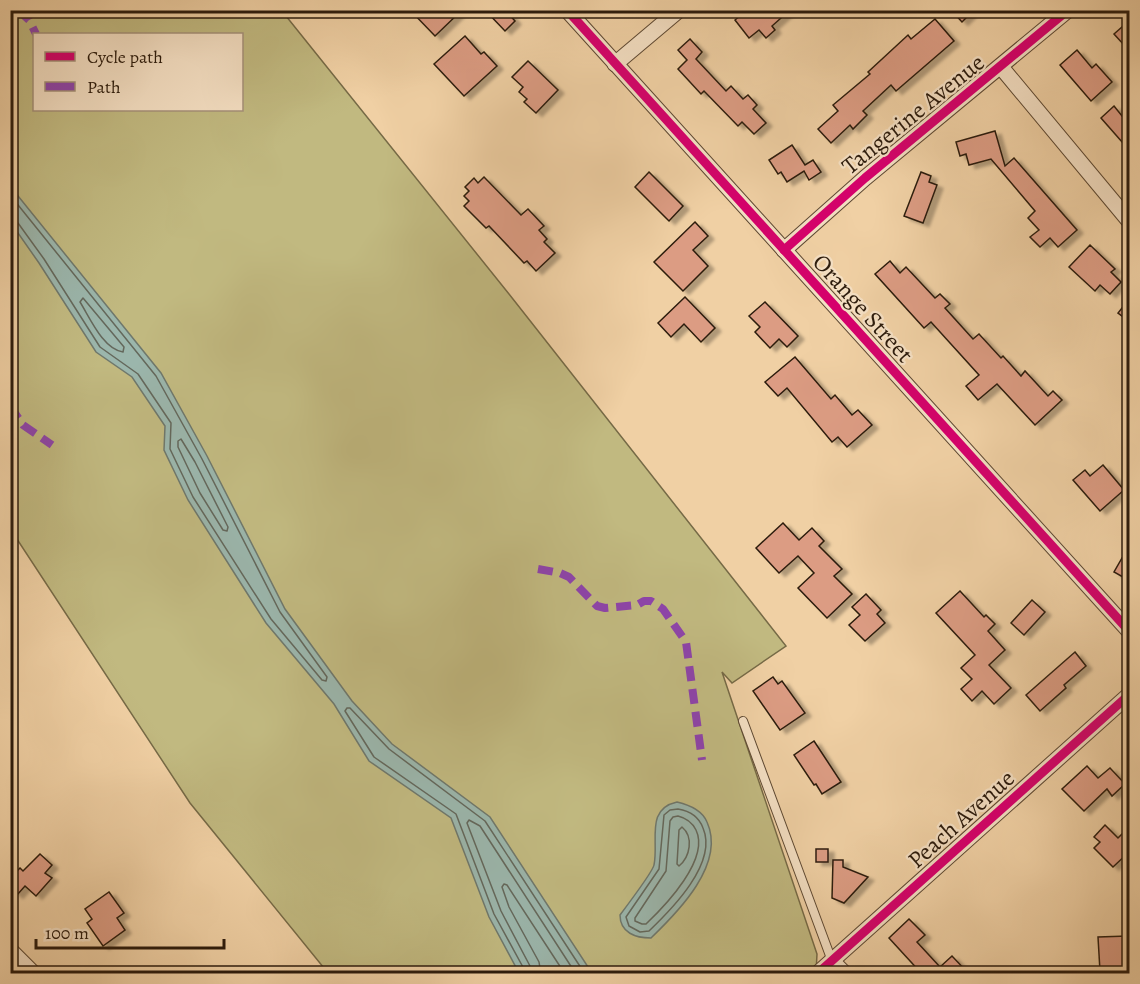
<svg xmlns="http://www.w3.org/2000/svg" width="1140" height="984" viewBox="0 0 1140 984" font-family="Alegreya,serif">
	<style>
		.green { fill: #c1b980; stroke: #766a46; stroke-width: 1.5; fill-rule: evenodd }
		.water { fill: #9bb6ac; stroke: #6f786c; stroke-width: 1.5 }
		.lines { fill: none; stroke-linecap: round; stroke-linejoin: round }
		.shore { stroke: #64685c; stroke-width: 1.5 }
		.building { fill: #dc9c83; stroke: #2c1b0c; stroke-width: 1.5; filter: url(#shadow) }
		.lane-casing { stroke: #5d4832; stroke-width: 10 }
		.street-casing { stroke: #5d4832; stroke-width: 17 }
		.lane { stroke: #f5e0c4; stroke-width: 8 }
		.street { stroke: #f5e0c4; stroke-width: 15 }
		.quiet { stroke: #8e44ad; stroke-width: 8; stroke-dasharray: 15 8; stroke-linecap: butt }
		.cycleway-casing { stroke: #f5e0c4; stroke-width: 13 }
		.cycleway { stroke: #d6006c; stroke-width: 9 }
		.labels { text-anchor: middle; dominant-baseline: central; stroke-width: 4.5; stroke-linejoin: round; paint-order: stroke }
		.street-label { font-size: 24px; fill: #2c1b0c; stroke: #f5e0c4 }
	</style>
	<defs>
		<filter id="shadow"><feDropShadow dx="6" dy="3.5" stdDeviation="1.5" flood-color="#0004"/></filter>
	</defs>
	<rect width="100%" height="100%" fill="#f0d0a4"/>
	<filter id="stains"><feTurbulence type="fractalNoise" baseFrequency=".00333" numOctaves="4"/><feColorMatrix values="0 0 0 0 .2 0 0 0 0 .09 0 0 0 0 .02 0 0 0 .5 -.17"/></filter>
	<radialGradient id="worn" r=".72"><stop offset=".6" stop-color="#630" stop-opacity="0"/><stop offset="1" stop-color="#630" stop-opacity=".3"/></radialGradient>
	<path class="green" d="M10 11H282L509 294 786 646 732 683 722 672 817 954 816 973H328L190 803 11 530ZM34 34H242V110H34Z"/>
	<g class="water">
		<path d="M10 186 161 373 207 456 285 609 352 701 392 744 490 817 592 973 520 974 518 971 489 917 451 818 369 761 334 704 266 623 188 500 164 450 165 426 132 377 96 352 39 263 11 223Z"/>
		<path d="M677 802C690 805 702 810 707 822 726 864 678 912 651 938 636 938 620 933 620 915 626 907 653 871 654 865 659 841 645 809 677 802Z"/>
	</g>
	<g class="lines">
		<g class="shore">
			<path d="M10 195 156 376 202 459 280 612 327 677 326 681 322 680 271 619 193 497 170 449 171 423 138 374 100 347 44 259 18 223 10 221"/>
			<path d="M83 298 124 347 123 352C103 349 90 318 80 302Z"/>
			<path d="M181 439 195 462 228 527 227 531 223 530 200 493 178 447V441Z"/>
			<path d="M678 809C690 811 699 817 703 828 718 863 672 909 649 931L640 932 629 926 626 917 659 869 664 815 670 810Z"/>
			<path d="M678 816C686 818 692 822 696 830 710 859 666 905 646 924H642L635 921V918L666 871 670 821 673 817Z"/>
			<path d="M682 827C694 837 690 857 679 866L677 864 679 830Z"/>
			<path d="M524 974V969L494 914 456 814 374 757 345 711 347 708H350L389 749 485 821 585 974"/>
			<path d="M532 974 530 966 501 911 467 823 469 820 480 826 576 974"/>
			<path d="M541 974 539 962 509 907 502 887 504 884 507 885 565 974"/>
		</g>
	</g>
	<g class="building">
		<path d="M410 10H462L435 36Z"/>
		<path d="M485 10H505L515 21 505 31Z"/>
		<path d="M747 10H790L772 26 775 30 766 38 759 30 749 38 735 20Z"/>
		<path d="M951 10H974L962 22Z"/>
		<path d="M935 19 954 41 896 91 891 85 863 111 867 115 853 129 850 125 831 143 818 129 838 111 833 105 870 74 868 72 908 35 911 39Z"/>
		<path d="M1130 20V39L1124 45 1114 34Z"/>
		<path d="M465 36 481 54 484 52 497 66 464 96 434 64Z"/>
		<path d="M690 39 702 52 696 59 726 91 731 86 743 99 748 95 757 105 753 109 766 123 754 134 742 122 738 126 704 91 701 94 678 69 687 60 678 50Z"/>
		<path d="M1077 50 1092 68 1096 64 1112 82 1091 101 1060 65Z"/>
		<path d="M528 61 558 90 536 113 524 102 527 99 519 92 523 87 512 77Z"/>
		<path d="M1114 106 1122 116 1130 110V151L1101 118Z"/>
		<path d="M995 131 1005 166 1014 158 1077 230 1058 247 1050 238 1040 247 1030 237 1039 230 1028 218 1035 211 991 159 969 165 966 154 960 156 956 142Z"/>
		<path d="M792 145 805 165 813 160 821 172 809 180 804 171 787 182 781 172 778 174 769 160Z"/>
		<path d="M649 172 683 206 669 221 635 187Z"/>
		<path d="M921 172 931 176 929 182 937 185 923 223 904 216Z"/>
		<path d="M484 177 521 215 528 209 544 226 539 230 547 239 544 242 555 253 536 271 527 261 524 263 489 226 486 228 464 206 469 201 464 196 469 191 465 187 474 178 478 183Z"/>
		<path d="M695 222 708 236 693 250 708 266 683 291 654 262Z"/>
		<path d="M1090 245 1115 269 1111 272 1121 282 1110 294 1100 285 1095 291 1069 267Z"/>
		<path d="M890 261 900 273 906 267 935 298 940 294 950 304 945 308 973 339 979 334 1001 358 1003 356 1021 376 1025 371 1048 396 1053 391 1062 400 1035 425 997 384 978 400 966 386 979 375 931 322 924 328 875 274Z"/>
		<path d="M685 297 715 328 701 342 684 324 671 337 658 323Z"/>
		<path d="M1130 298V322L1118 313Z"/>
		<path d="M765 302 798 336 787 347 779 339 770 348 755 332 760 327 749 316Z"/>
		<path d="M795 357 831 399 835 395 852 415 858 410 872 425 847 447 838 437 832 442 787 388 778 396 765 382Z"/>
		<path d="M1103 465 1124 490 1100 511 1073 480 1085 470 1090 476Z"/>
		<path d="M783 523 799 540 812 528 824 541 819 546 842 569 834 576 852 594 827 618 798 588 814 573 798 556 779 573 756 548Z"/>
		<path d="M1122 558 1130 563V581L1114 572Z"/>
		<path d="M960 591 984 617 986 615 995 624 988 631 1005 650 989 665 1011 688 994 704 982 691 972 701 961 689 972 679 961 668 975 655 936 613Z"/>
		<path d="M866 594 881 610 877 614 885 623 865 641 849 625 860 615 852 607Z"/>
		<path d="M1032 600 1045 612 1024 635 1011 623Z"/>
		<path d="M1075 652 1086 666 1064 685 1066 688 1040 711 1026 695Z"/>
		<path d="M773 677 778 684 782 681 805 713 780 730 753 691Z"/>
		<path d="M814 741 841 782 822 794 816 784 814 785 794 755Z"/>
		<path d="M1087 766 1098 778 1110 768 1125 784 1112 796 1107 789 1084 811 1062 789Z"/>
		<path d="M1105 825 1118 838 1130 826V851L1113 867 1094 848 1100 842 1094 837Z"/>
		<rect x="816" y="849" width="12" height="13"/>
		<path d="M40 854 52 865 45 873 52 878 36 896 25 886 17 895 10 889V878L20 868 23 871Z"/>
		<path d="M833 860H843V867L868 877 844 903 832 898Z"/>
		<path d="M109 892 124 913 117 918 125 930 103 946 87 923 92 919 85 909Z"/>
		<path d="M909 919 925 935 917 942 940 967 952 956 969 974H922L889 938Z"/>
		<path d="M1128 936 1130 970 1100 971 1098 937Z"/>
	</g>
	<g class="lines">
		<g class="lane-casing">
			<path id="lane" d="M743 721 832 961"/>
		</g>
		<g class="street-casing">
			<g id="street">
				<path d="M567 10 1130 632"/>
				<path d="M615 64 679 10"/>
				<path d="M1001 67 1130 222"/>
				<path d="M784 250 865 178 1068 10"/>
				<path d="M10 950 34 974"/>
				<path d="M832 961 845 974"/>
				<path d="M817 974 1130 694"/>
			</g>
		</g>
		<use href="#lane" class="lane"/>
		<use href="#street" class="street"/>
		<g class="quiet">
			<path d="M18 10 29 20 36 34"/>
			<path d="M10 406 23 425 52 445"/>
			<path d="M538 569 560 573 569 577 597 606 605 608 637 605 644 601H651L663 609 686 642 702 760"/>
		</g>
		<g class="cycleway-casing">
			<g id="cycleway">
				<path d="M567 10 1130 632"/>
				<path d="M784 250 865 178 1068 10"/>
				<path d="M817 974 1130 694"/>
			</g>
		</g>
		<use href="#cycleway" class="cycleway"/>
	</g>
	<g class="labels">
		<g class="street-label">
			<text transform="translate(913 114) rotate(-39)">Tangerine Avenue</text>
			<text transform="translate(863 308) rotate(48)">Orange Street</text>
			<text transform="translate(961 819) rotate(-42)">Peach Avenue</text>
		</g>
	</g>
	<rect width="1140" height="984" fill="none" stroke="#f0d0a4" stroke-width="36"/>
	<rect x="12" y="12" width="1116" height="960" fill="none" stroke="#2c1b0c" stroke-width="3"/>
	<rect x="18" y="18" width="1104" height="948" fill="none" stroke="#2c1b0c" stroke-width="1.5"/>
	<rect x="33" y="33" width="210" height="78" fill="#f5e0c4" stroke="#a5917a" stroke-width="1.5"/>
	<rect x="45" y="52" width="30" height="9" fill="#d6006c" stroke="#a5917a" stroke-width="1.5"/>
	<text x="87" y="63" font-size="18" fill="#2c1b0c">Cycle path</text>
	<rect x="45" y="82" width="30" height="9" fill="#8e44ad" stroke="#a5917a" stroke-width="1.5"/>
	<text x="87" y="93" font-size="18" fill="#2c1b0c">Path</text>
	<path d="M36 939v9h188v-9" fill="none" stroke="#2c1b0c" stroke-width="3"/>
	<text x="45" y="939" font-size="18" fill="#2c1b0c" stroke="#f5e0c4" stroke-width="4.5" paint-order="stroke">100 m</text>
	<rect width="100%" height="100%" filter="url(#stains)"/>
	<rect width="100%" height="100%" fill="url(#worn)"/>
</svg>
